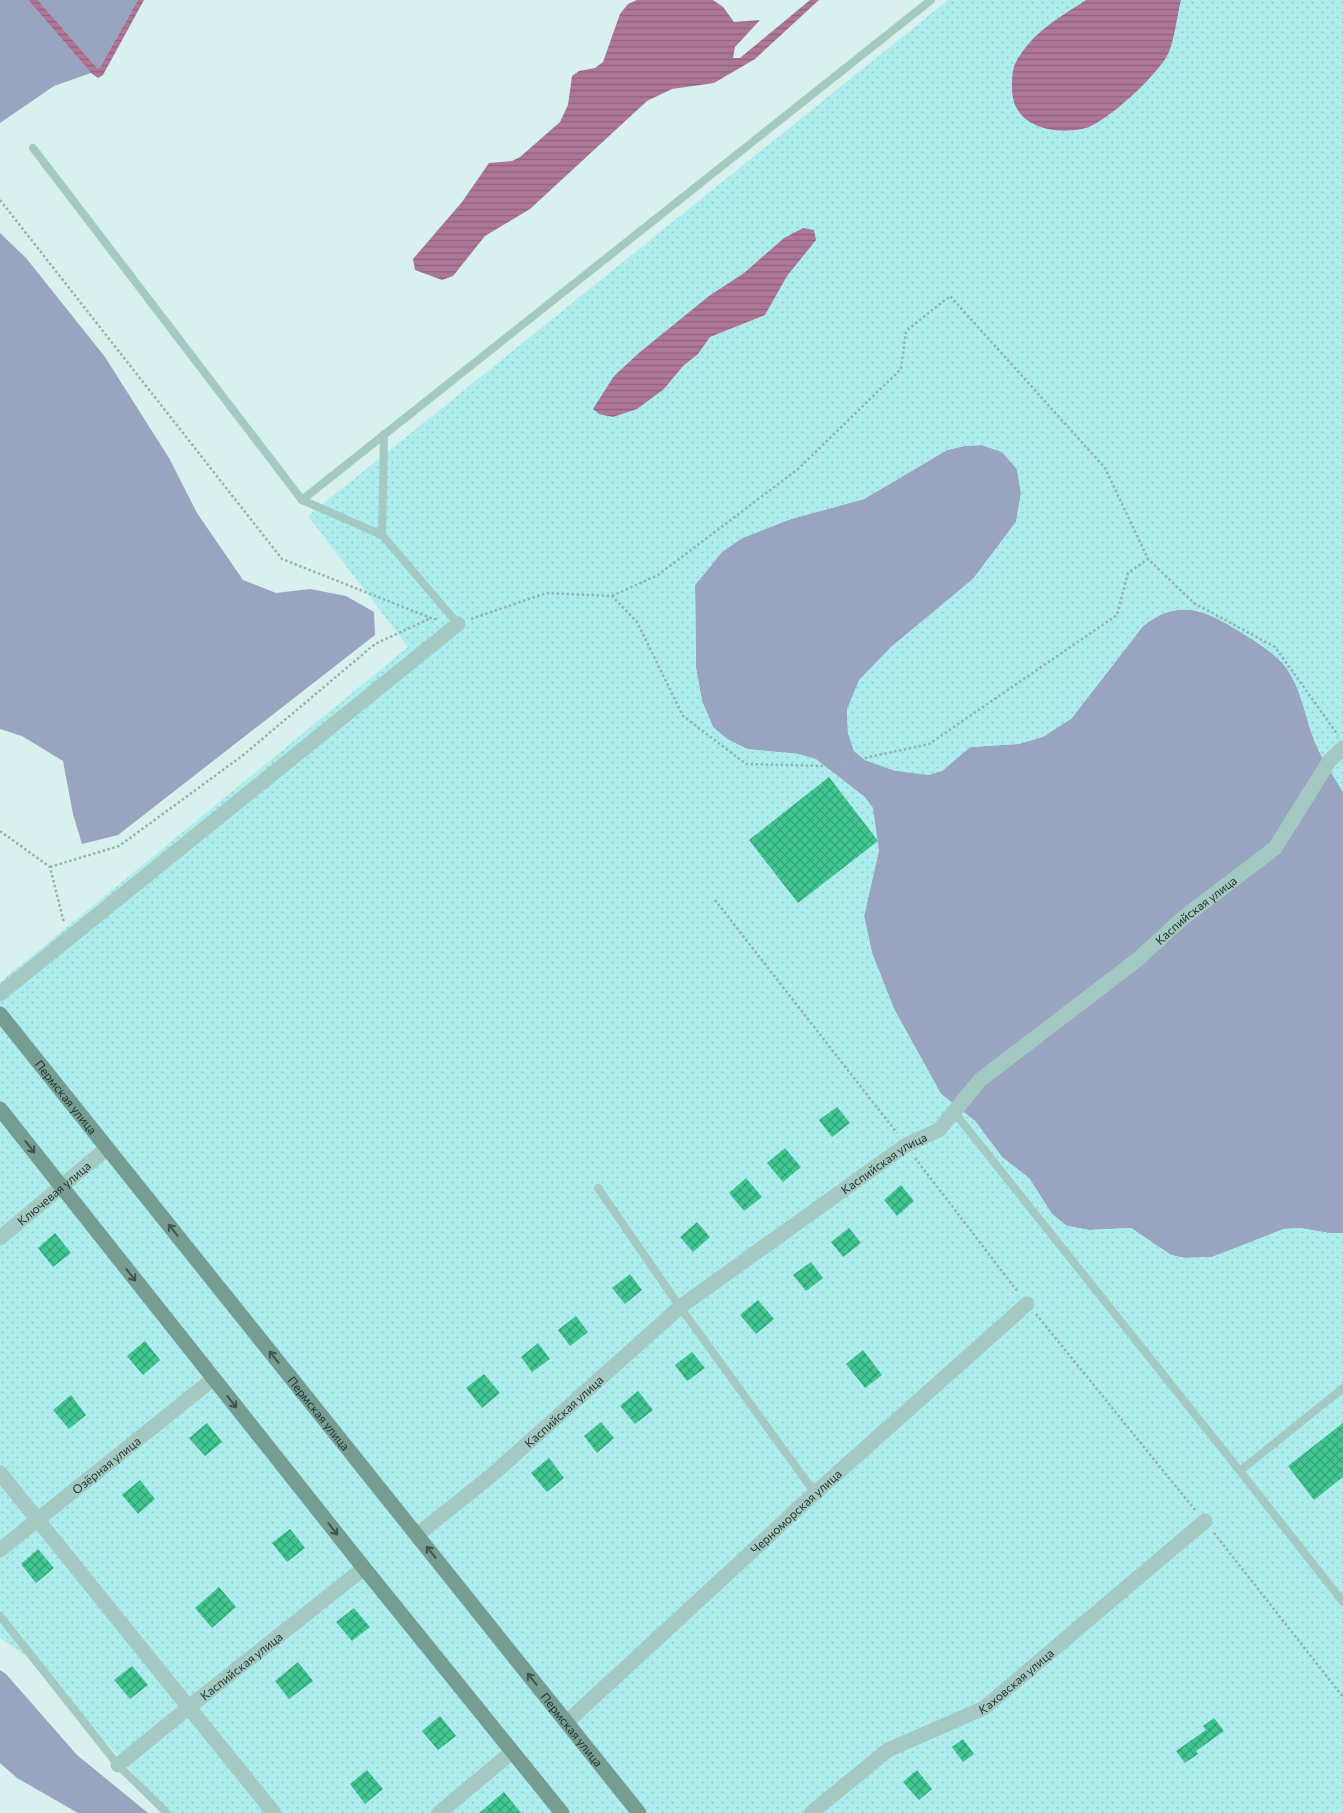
<svg xmlns="http://www.w3.org/2000/svg" width="1343" height="1813" viewBox="0 0 1343 1813" font-family="Commissioner,sans-serif">
	<style>
		.grass { fill: #98a4c0 }
		.sand { fill: url(#sand-dots); fill-rule: evenodd }
		.water { fill: url(#water-rules) }
		.building { fill: url(#building-cross-hatch) }
		.lines { fill: none; stroke-linecap: round; stroke-linejoin: round }
		.path { stroke: #8fb5ad; stroke-width: 2.5; stroke-dasharray: 2.5 2.5; stroke-linecap: butt }
		.lane { stroke: #a4c9c2; stroke-width: 8 }
		.street { stroke: #a4c9c2; stroke-width: 15 }
		.secondary { stroke: #769d92; stroke-width: 15 }
		.oneway { stroke: #3e544d }
		.labels { text-anchor: middle; dominant-baseline: central; stroke-width: 5; stroke-linejoin: round; paint-order: stroke }
		.street-label { font-size: 12px; fill: #263530; stroke: #e4f9f7 }
	</style>
	<defs>
		<pattern id="sand-dots" width="8" height="8" patternUnits="userSpaceOnUse" patternTransform="scale(1.25)"><rect width="8" height="8" fill="#aeedee"/><path d="M2 2h.1M6 6h.1" fill="none" stroke="#96cccc" stroke-width="1.8" stroke-linecap="round"/></pattern>
		<pattern id="water-rules" width="6" height="5" patternUnits="userSpaceOnUse" patternTransform="scale(1.25)"><rect width="6" height="5" fill="#ae7798"/><path d="M0 2.5h6" fill="none" stroke="#8d627c"/></pattern>
		<pattern id="building-cross-hatch" width="8" height="8" patternUnits="userSpaceOnUse" patternTransform="scale(1.25)"><rect width="8" height="8" fill="#40c792"/><path d="M0 0l8 8M0 8l8-8" fill="none" stroke="#35a278"/></pattern>
	</defs>
	<rect width="100%" height="100%" fill="#d8f1ee"/>
	<g class="grass">
		<path d="M0 0H28L91 73 54 86 0 123Z"/>
		<path d="M38 0H138L100 67 97 68Z"/>
		<path d="M0 233 26 258 105 357 169 458 197 513 243 580 276 593 310 589 346 596 374 612 375 635 118 835 82 844 73 814 63 761 22 736 0 729Z"/>
		<path d="M982 445 1002 452 1017 469 1021 493 1016 522 973 579 890 648 847 709 848 733 854 751 865 760 896 771H942L970 747 1019 744 1071 719 1143 626C1182 595 1210 613 1247 636 1264 647 1282 658 1292 677 1304 699 1307 726 1318 749 1325 764 1335 778 1343 792V1233H1328L1300 1228 1284 1229 1212 1257 1184 1258 1171 1255 1131 1228 1089 1230 1067 1226 1052 1214 1029 1178 1002 1157 975 1121 941 1094 894 1009 872 953 864 916 879 850 799 754 747 749 727 739 713 727 702 701 696 668 695 585 722 552 742 538 791 519 864 499 947 450 964 446Z"/>
		<path d="M0 1670 6 1674 77 1755 148 1813H78L17 1778 0 1763Z"/>
	</g>
	<path class="sand" d="M948 0H1086L1037 35 1032 124C1048 129 1069 134 1085 128 1109 120 1158 75 1169 52 1175 38 1177 16 1181 0H1343V792C1335 778 1325 764 1318 749 1307 726 1304 699 1292 677 1282 658 1264 647 1247 636 1210 613 1182 595 1143 626L1071 719 1043 737 1019 744 970 747 942 771 929 775 896 771 865 760 854 751 848 733 847 709 859 680 890 648 973 579 1016 522 1021 494 1017 469 1002 452 982 445 964 446 947 450 864 499 791 519 742 538 722 552 695 585 696 668 702 701 713 727 727 739 747 749 799 754 816 759 865 797 873 808 879 850 864 916 872 953 894 1009 941 1094 975 1121 1002 1157 1029 1178 1052 1214 1067 1226 1089 1230 1131 1228 1171 1255 1184 1258 1212 1257 1284 1229 1300 1228 1328 1233H1343V1813H169L31 1659 0 1638V982L408 647 308 516ZM784 238 787 276 765 315 710 337 698 354 683 366 664 389 614 376 640 352 709 296 744 273Z"/>
	<g class="water">
		<path d="M28 0H38L97 68 100 67 138 0H144L103 75 98 78 91 73Z"/>
		<path d="M637 0H713L723 7 734 22 760 20 735 47 733 58H740L810 0H819L755 59 714 83 672 89 647 101 530 209 485 236 453 276 442 280 415 270 413 259 462 202 489 163 512 161 520 157 560 122 568 105 572 76 579 71 595 68 603 62 620 14 628 4Z"/>
		<path d="M1086 0H1181C1177 16 1175 37 1169 52 1160 73 1105 125 1082 129 1051 135 1012 126 1012 88 1012 80 1012 69 1016 62 1021 53 1029 42 1037 35 1049 23 1071 10 1086 0Z"/>
		<path d="M803 228 814 230 816 240 787 276 765 315 710 337 698 354 683 366 664 389 637 409 613 417 599 414 593 409 614 376 640 352 709 296 744 273 784 238Z"/>
	</g>
	<g class="building">
		<path d="M829 777 878 841 798 903 749 840Z"/>
		<path d="M837 1107 850 1123 832 1137 819 1120Z"/>
		<path d="M785 1148 801 1167 783 1182 767 1163Z"/>
		<path d="M746 1178 762 1197 744 1211 729 1193Z"/>
		<path d="M901 1185 914 1201 897 1216 884 1200Z"/>
		<path d="M697 1222 710 1237 693 1252 680 1237Z"/>
		<path d="M849 1228 861 1243 843 1257 831 1242Z"/>
		<path d="M55 1233 71 1253 53 1267 38 1248Z"/>
		<path d="M811 1262 823 1278 806 1291 793 1275Z"/>
		<path d="M630 1274 642 1290 625 1304 612 1288Z"/>
		<path d="M758 1300 774 1319 756 1334 740 1315Z"/>
		<path d="M576 1316 588 1332 570 1346 558 1330Z"/>
		<path d="M145 1341 160 1360 143 1375 127 1356Z"/>
		<path d="M538 1343 550 1359 532 1372 521 1357Z"/>
		<path d="M863 1350 882 1375 865 1388 846 1364Z"/>
		<path d="M692 1352 705 1368 687 1381 675 1365Z"/>
		<path d="M484 1374 500 1393 482 1408 466 1388Z"/>
		<path d="M638 1391 653 1410 635 1424 620 1406Z"/>
		<path d="M71 1395 86 1415 69 1429 53 1410Z"/>
		<path d="M601 1422 614 1438 597 1453 584 1436Z"/>
		<path d="M207 1423 222 1442 205 1456 189 1438Z"/>
		<path d="M1343 1423V1477L1314 1500 1288 1466Z"/>
		<path d="M549 1458 564 1478 547 1492 531 1473Z"/>
		<path d="M140 1480 155 1499 138 1514 122 1495Z"/>
		<path d="M290 1529 305 1548 287 1562 272 1543Z"/>
		<path d="M38 1549 54 1568 36 1583 21 1564Z"/>
		<path d="M219 1587 236 1607 212 1628 195 1608Z"/>
		<path d="M354 1608 370 1627 352 1641 336 1622Z"/>
		<path d="M298 1662 313 1681 289 1699 275 1681Z"/>
		<path d="M132 1666 148 1685 130 1699 114 1680Z"/>
		<path d="M440 1716 456 1736 438 1750 422 1731Z"/>
		<path d="M1214 1718 1224 1731 1196 1751 1198 1754 1185 1763 1176 1751 1206 1730 1203 1726Z"/>
		<path d="M963 1739 974 1754 963 1762 952 1747Z"/>
		<path d="M367 1770 383 1789 365 1804 350 1784Z"/>
		<path d="M917 1770 932 1789 919 1800 903 1782Z"/>
		<path d="M504 1792 521 1813H479Z"/>
	</g>
	<g class="lines">
		<g class="path">
			<path d="M0 200 282 559 431 618 439 620"/>
			<path d="M612 596 658 575 798 469 901 369 906 331 950 296 1105 468 1148 559 1194 603 1275 647 1338 735"/>
			<path d="M471 619 546 593 612 596 637 622 683 716 746 764 828 766 929 744 1117 615 1128 573 1148 559"/>
			<path d="M0 831 50 867 64 923"/>
			<path d="M50 867 119 846 242 756 375 644 431 618"/>
			<path d="M715 900 897 1133"/>
			<path d="M915 1158 1018 1292"/>
			<path d="M1036 1314 1195 1510"/>
			<path d="M1214 1533 1343 1697"/>
		</g>
		<g class="lane">
			<path d="M33 148 302 500 931 0"/>
			<path d="M302 500 382 535 384 434"/>
			<path d="M382 535 458 624"/>
			<path d="M954 1112 1240 1471"/>
			<path d="M598 1188 680 1307 815 1493"/>
			<path d="M1343 1388 1240 1471 1343 1602"/>
			<path d="M0 1616 118 1765 167 1813"/>
		</g>
		<g class="street">
			<path d="M0 994 458 624"/>
			<path id="s1" d="M0 1238 107 1148"/>
			<path d="M0 1473 274 1813"/>
			<path id="s2" d="M417 1535 492 1475 680 1307 906 1145 939 1130 980 1080 1137 960 1183 918 1275 848 1330 760 1343 748"/>
			<path id="s3" d="M0 1550 213 1379"/>
			<path id="s4" d="M567 1722 815 1493 1027 1304"/>
			<path id="s5" d="M118 1765 189 1707 364 1568"/>
			<path d="M439 1813 512 1752"/>
			<path id="s6" d="M811 1813 888 1750 984 1708 1205 1521"/>
		</g>
		<g class="secondary">
			<path id="s7" d="M0 1014 639 1813"/>
			<path d="M0 1109 364 1568 562 1813"/>
		</g>
	</g>
	<defs><path id="oneway-shaft" d="M-6 0H5M1.5-3L5.5 0L1.5 3" fill="none" stroke-width="1.6" stroke-linecap="round" stroke-linejoin="round" transform="scale(1.25)"/></defs>
	<g class="oneway">
		<use href="#oneway-shaft" transform="translate(30 1147) rotate(52)"/>
		<use href="#oneway-shaft" transform="translate(173 1230) rotate(-129)"/>
		<use href="#oneway-shaft" transform="translate(131 1275) rotate(52)"/>
		<use href="#oneway-shaft" transform="translate(274 1357) rotate(-129)"/>
		<use href="#oneway-shaft" transform="translate(232 1402) rotate(52)"/>
		<use href="#oneway-shaft" transform="translate(333 1529) rotate(52)"/>
		<use href="#oneway-shaft" transform="translate(431 1552) rotate(-129)"/>
		<use href="#oneway-shaft" transform="translate(532 1679) rotate(-129)"/>
	</g>
	<g class="labels">
		<g class="street-label">
			<text stroke="none"><textPath href="#s2" startOffset="1002">Каспийская улица</textPath></text>
			<text stroke="none"><textPath href="#s7" startOffset="106">Пермская улица</textPath></text>
			<text stroke="none"><textPath href="#s2" startOffset="598">Каспийская улица</textPath></text>
			<text stroke="none"><textPath href="#s1" startOffset="70">Ключевая улица</textPath></text>
			<text stroke="none"><textPath href="#s2" startOffset="192">Каспийская улица</textPath></text>
			<text stroke="none"><textPath href="#s7" startOffset="511">Пермская улица</textPath></text>
			<text stroke="none"><textPath href="#s3" startOffset="136">Озёрная улица</textPath></text>
			<text stroke="none"><textPath href="#s4" startOffset="311">Черноморская улица</textPath></text>
			<text stroke="none"><textPath href="#s5" startOffset="158">Каспийская улица</textPath></text>
			<text stroke="none"><textPath href="#s6" startOffset="246">Каховская улица</textPath></text>
			<text stroke="none"><textPath href="#s7" startOffset="916">Пермская улица</textPath></text>
		</g>
	</g>
</svg>
